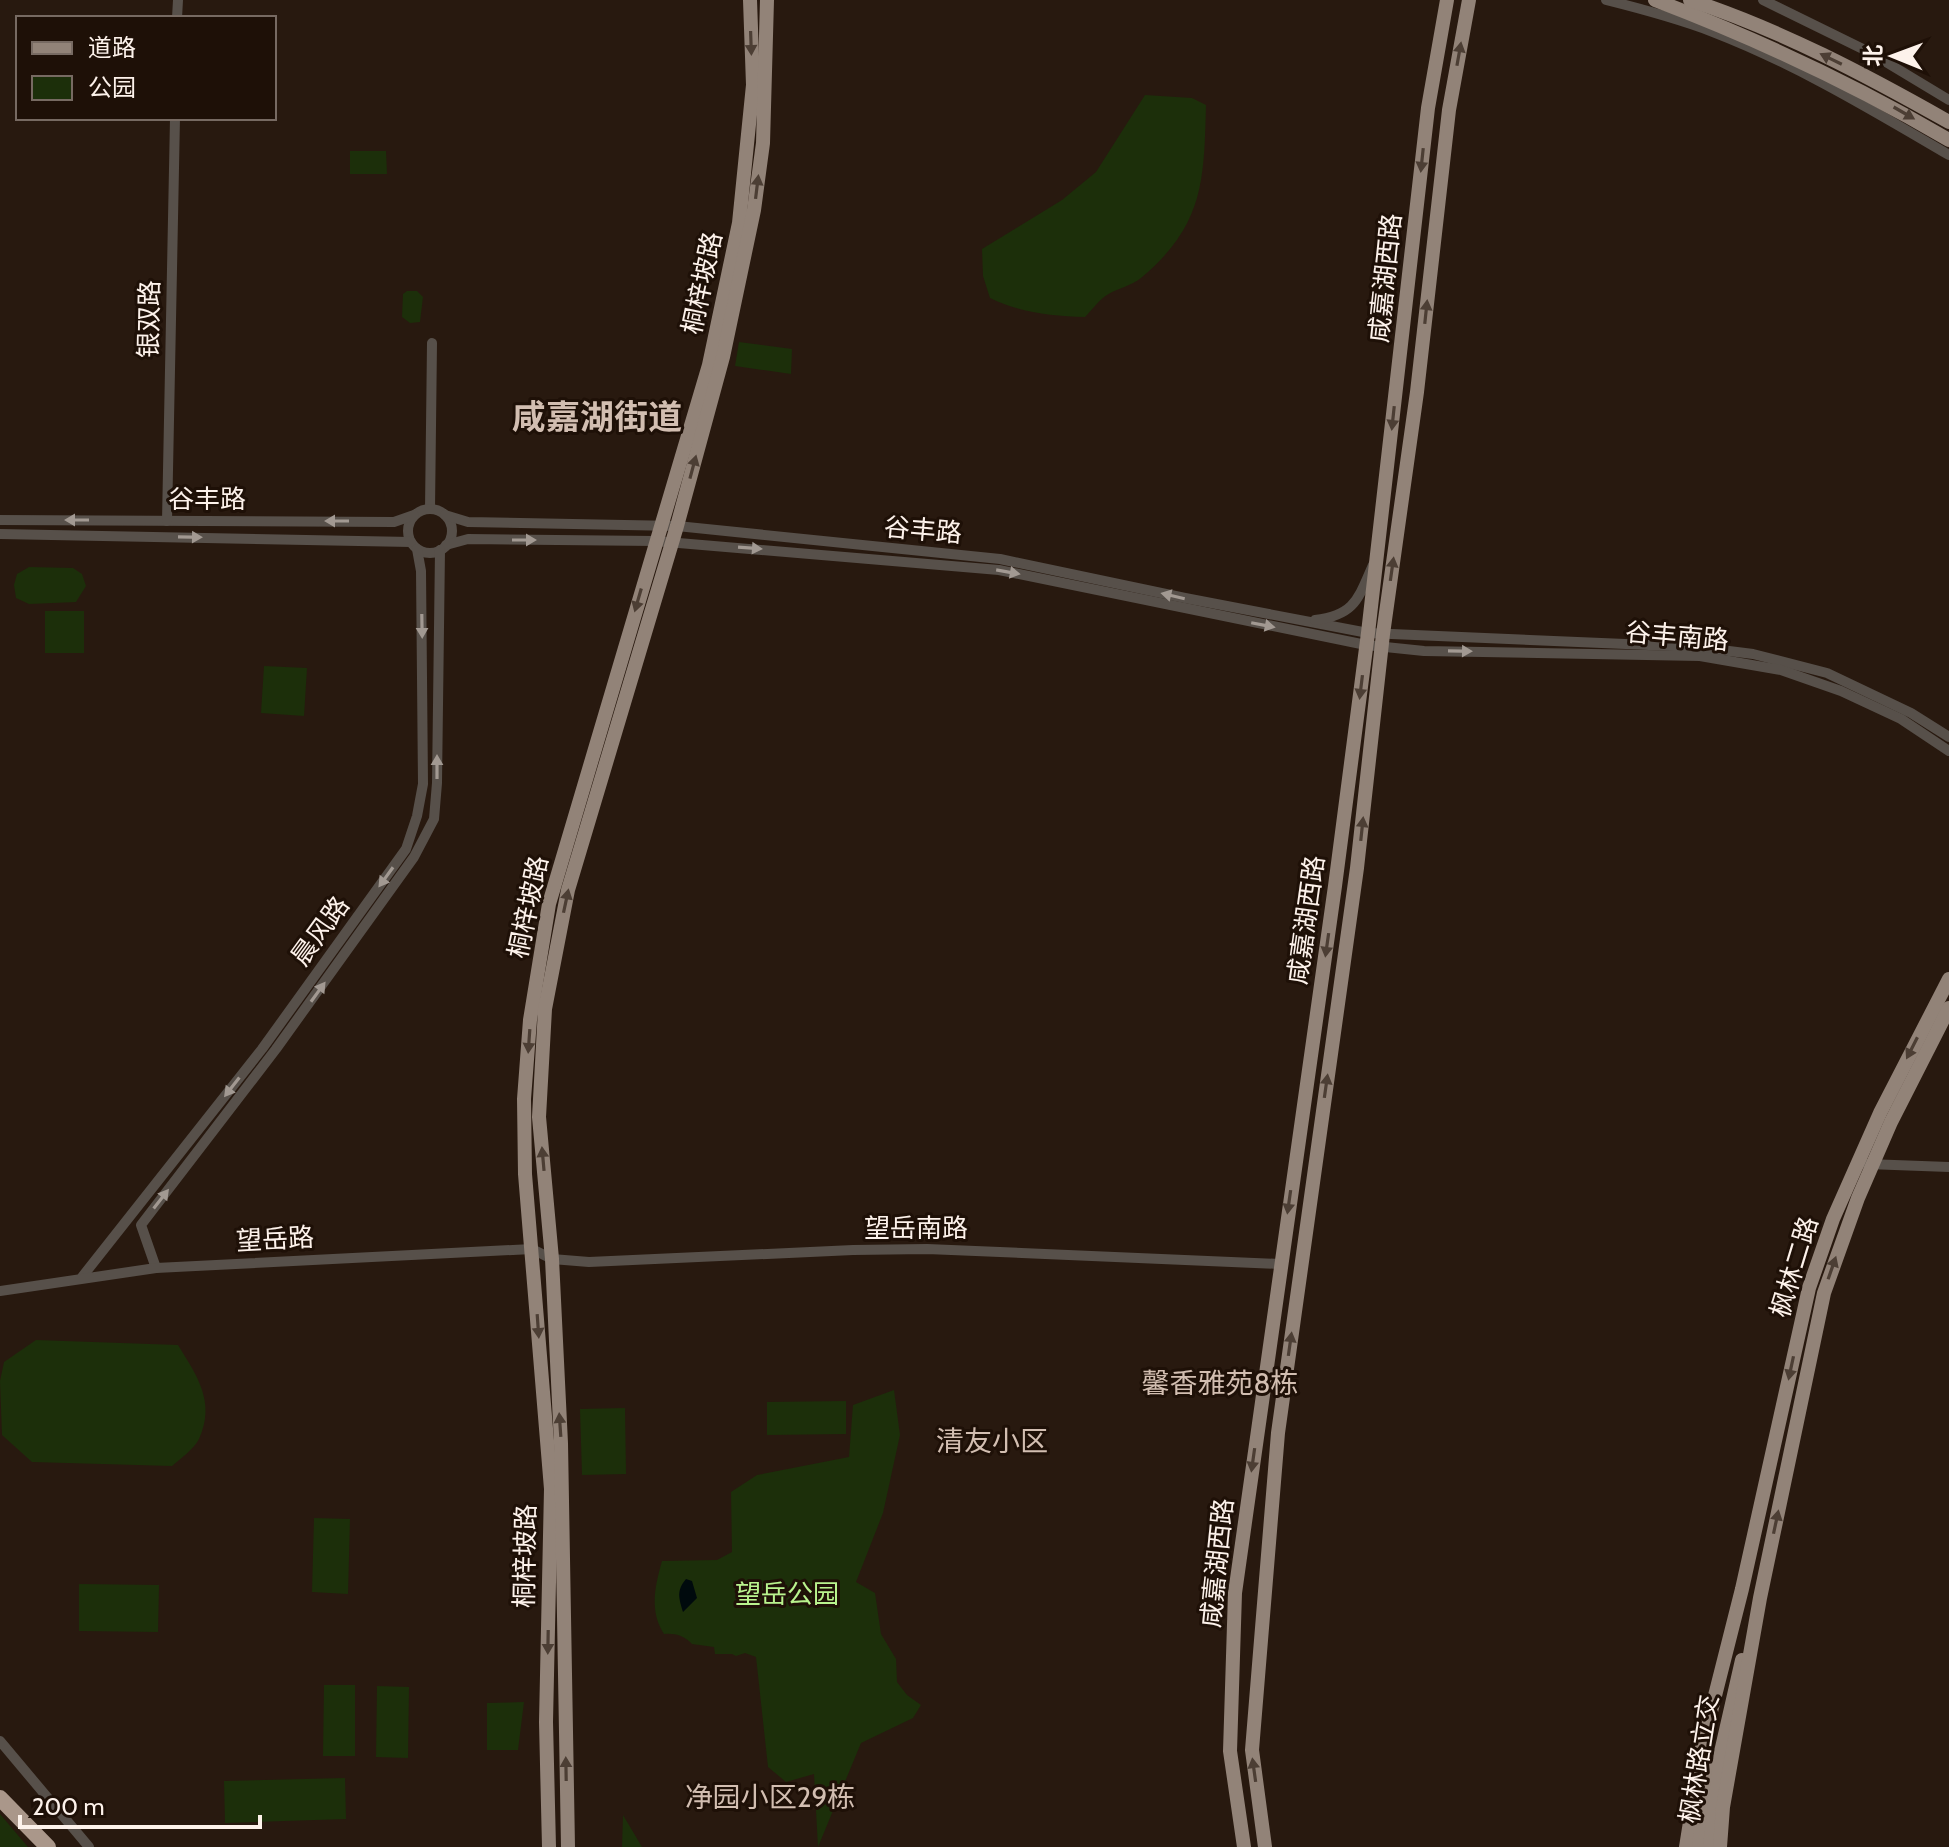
<svg xmlns="http://www.w3.org/2000/svg" width="1949" height="1847" viewBox="0 0 1949 1847" font-family="Cabin,'Noto Sans SC',sans-serif">
	<style>
		.green { fill: #1c2f0a }
		.water { fill: #000a0d }
		.lines { fill: none; stroke-linecap: round; stroke-linejoin: round }
		.minor { stroke: #57504a; stroke-width: 10 }
		.major { stroke: #928378; stroke-width: 14 }
		.highway { stroke: #aa978a; stroke-width: 16 }
		.oneway { fill: #4c3e34 }
		.oneway2 { fill: #a29992 }
		.labels { text-anchor: middle; dominant-baseline: central; stroke-width: 6; stroke-linejoin: round; paint-order: stroke }
		.street-label { font-size: 26px; fill: #fdf2eb; stroke: #1e1007 }
		.park-label { font-size: 26px; fill: #b9f38e; stroke: #1e1007 }
		.neighbourhood-label { font-size: 28px; fill: #d2beb1; stroke: #1e1007 }
		.district-label { font-size: 34px; font-weight: bold; fill: #d2beb1; stroke: #1e1007 }
	</style>
	<rect width="100%" height="100%" fill="#28190f"/>
	<g class="green">
		<path d="M1145 95 1192 98 1206 105C1204 181 1204 225 1141 278 1131 286 1118 288 1107 295 1099 300 1092 310 1085 317 1052 316 1021 313 990 298L983 276 982 249 1062 200 1096 172Z"/>
		<path d="M350 151H386L387 174H350Z"/>
		<path d="M407 291H417L423 297 420 322 410 323 402 317 403 294Z"/>
		<path d="M739 342 792 349 791 374 735 366Z"/>
		<path d="M29 567 73 568 82 574 86 586 76 602 29 604 16 598 14 585 17 574Z"/>
		<rect x="45" y="611" width="39" height="42"/>
		<path d="M264 666 307 668 304 716 261 713Z"/>
		<path d="M36 1340 178 1345C197 1376 216 1402 199 1439 194 1449 180 1459 172 1466L32 1462 2 1435 0 1381 4 1362Z"/>
		<path d="M894 1390 900 1435 883 1513 856 1582 875 1593 881 1634 896 1659 897 1682 907 1695 921 1705 913 1718 861 1743 818 1847 814 1774 786 1782 768 1767 756 1657 745 1653 736 1656 732 1654H715L714 1647 692 1644C685 1636 675 1633 664 1634 649 1611 655 1586 662 1561L717 1560 732 1552 731 1492 757 1475 849 1457 853 1405Z"/>
		<path d="M846 1401V1434L767 1435V1402Z"/>
		<path d="M625 1408 626 1474 582 1475 580 1409Z"/>
		<path d="M314 1518 350 1519 348 1594 312 1592Z"/>
		<path d="M79 1584 159 1585 158 1632 79 1631Z"/>
		<path d="M324 1685H355V1756H323Z"/>
		<path d="M377 1686 409 1687 408 1758 376 1757Z"/>
		<path d="M524 1702 518 1750H487V1703Z"/>
		<path d="M345 1778 346 1819 225 1823 224 1781Z"/>
		<path d="M0 1814 28 1847H0Z"/>
		<path d="M623 1815 642 1847H622Z"/>
	</g>
	<path class="water" d="M686 1579 692 1581 697 1598 683 1612C679 1598 676 1591 686 1579Z"/>
	<g class="lines">
		<g class="minor">
			<path d="M1606 0C1642 9 1679 19 1713 32 1796 64 1872 110 1949 155"/>
			<path d="M1763 0 1871 53 1949 100"/>
			<path d="M177 18 178 0"/>
			<path d="M430 509 432 343"/>
			<circle cx="430" cy="531" r="22"/>
			<path d="M445 515 468 522 677 526 1000 559 1185 598 1368 633 1697 647 1753 654 1827 673 1911 713 1949 737"/>
			<path d="M0 520 394 522 414 515"/>
			<path d="M167 521 175 118"/>
			<path d="M0 534 411 542"/>
			<path d="M446 545 468 539 655 541 999 570 1366 645 1424 651 1700 656 1781 670 1841 691 1901 719 1949 751"/>
			<path d="M1315 620C1355 615 1358 599 1373 565"/>
			<path d="M1867 1164 1949 1167"/>
			<path d="M156 1268 141 1225 276 1049 414 857 434 819 437 783 440 550"/>
			<path d="M82 1277 262 1049 406 849 417 816 423 784 421 571 417 549"/>
			<path d="M0 1291 156 1268 532 1249 552 1259 589 1262 853 1250 927 1249 1280 1264"/>
			<path d="M0 1741 89 1847"/>
		</g>
		<g class="major">
			<path d="M1655 0C1760 40 1852 83 1949 140"/>
			<path d="M1690 0C1781 30 1866 75 1949 122"/>
			<path d="M549 1847 546 1722 551 1489 525 1174 524 1099 530 1020 549 904 709 365 739 223 753 85 750 0"/>
			<path d="M568 1847 561 1443 552 1259 539 1117 545 1009 568 890 677 526 723 357 754 210 763 143 767 0"/>
			<path d="M1244 1847 1230 1751 1235 1593 1335 886 1368 633 1428 108 1447 0"/>
			<path d="M1265 1847 1252 1750 1278 1433 1357 868 1383 634 1417 392 1449 110 1469 0"/>
			<path d="M1686 1847 1702 1747 1742 1589 1809 1288 1833 1219 1880 1113 1949 979"/>
			<path d="M1699 1847 1708 1766"/>
			<path d="M1710 1847 1721 1752 1742 1660"/>
			<path d="M1720 1847 1723 1807 1760 1598 1824 1293 1858 1198 1891 1122 1949 1008"/>
		</g>
		<path class="highway" d="M0 1798 48 1847"/>
	</g>
	<defs><path id="oneway-solid" d="M-6-.8H1V-3.2L6.5 0L1 3.2V.8H-6Z" transform="scale(2)"/></defs>
	<g class="oneway">
		<use href="#oneway-solid" transform="translate(751 43) rotate(88)"/>
		<use href="#oneway-solid" transform="translate(1459 54) rotate(-80)"/>
		<use href="#oneway-solid" transform="translate(1831 59) rotate(-154)"/>
		<use href="#oneway-solid" transform="translate(1904 113) rotate(30)"/>
		<use href="#oneway-solid" transform="translate(1422 160) rotate(96)"/>
		<use href="#oneway-solid" transform="translate(757 187) rotate(-83)"/>
		<use href="#oneway-solid" transform="translate(1426 312) rotate(-84)"/>
		<use href="#oneway-solid" transform="translate(1393 418) rotate(96)"/>
		<use href="#oneway-solid" transform="translate(693 467) rotate(-75)"/>
		<use href="#oneway-solid" transform="translate(1392 569) rotate(-82)"/>
		<use href="#oneway-solid" transform="translate(638 600) rotate(106)"/>
		<use href="#oneway-solid" transform="translate(1361 687) rotate(97)"/>
		<use href="#oneway-solid" transform="translate(1362 829) rotate(-84)"/>
		<use href="#oneway-solid" transform="translate(566 901) rotate(-78)"/>
		<use href="#oneway-solid" transform="translate(1327 945) rotate(98)"/>
		<use href="#oneway-solid" transform="translate(529 1041) rotate(94)"/>
		<use href="#oneway-solid" transform="translate(1912 1048) rotate(117)"/>
		<use href="#oneway-solid" transform="translate(1326 1086) rotate(-82)"/>
		<use href="#oneway-solid" transform="translate(543 1159) rotate(-95)"/>
		<use href="#oneway-solid" transform="translate(1289 1202) rotate(98)"/>
		<use href="#oneway-solid" transform="translate(1832 1268) rotate(-71)"/>
		<use href="#oneway-solid" transform="translate(538 1326) rotate(86)"/>
		<use href="#oneway-solid" transform="translate(1290 1344) rotate(-82)"/>
		<use href="#oneway-solid" transform="translate(1791 1368) rotate(102)"/>
		<use href="#oneway-solid" transform="translate(560 1425) rotate(-94)"/>
		<use href="#oneway-solid" transform="translate(1253 1460) rotate(98)"/>
		<use href="#oneway-solid" transform="translate(1776 1522) rotate(-78)"/>
		<use href="#oneway-solid" transform="translate(548 1642) rotate(91)"/>
		<use href="#oneway-solid" transform="translate(566 1769) rotate(-91)"/>
		<use href="#oneway-solid" transform="translate(1254 1770) rotate(-98)"/>
	</g>
	<g class="oneway2">
		<use href="#oneway-solid" transform="translate(77 520) rotate(-180)"/>
		<use href="#oneway-solid" transform="translate(337 521) rotate(-180)"/>
		<use href="#oneway-solid" transform="translate(190 537) rotate(1)"/>
		<use href="#oneway-solid" transform="translate(524 540)"/>
		<use href="#oneway-solid" transform="translate(750 548) rotate(4)"/>
		<use href="#oneway-solid" transform="translate(1008 572) rotate(10)"/>
		<use href="#oneway-solid" transform="translate(1173 596) rotate(-167)"/>
		<use href="#oneway-solid" transform="translate(1263 625) rotate(11)"/>
		<use href="#oneway-solid" transform="translate(422 626) rotate(89)"/>
		<use href="#oneway-solid" transform="translate(1460 651) rotate(1)"/>
		<use href="#oneway-solid" transform="translate(437 767) rotate(-90)"/>
		<use href="#oneway-solid" transform="translate(386 877) rotate(126)"/>
		<use href="#oneway-solid" transform="translate(318 992) rotate(-54)"/>
		<use href="#oneway-solid" transform="translate(232 1087) rotate(128)"/>
		<use href="#oneway-solid" transform="translate(161 1199) rotate(-52)"/>
	</g>
	<g class="labels">
		<g class="street-label">
			<text transform="translate(1385 278) rotate(-84)">咸嘉湖西路</text>
			<text transform="translate(702 283) rotate(-78)">桐梓坡路</text>
			<text transform="translate(149 319) rotate(-89)">银双路</text>
			<text x="207" y="499">谷丰路</text>
			<text transform="translate(923 530) rotate(5)">谷丰路</text>
			<text transform="translate(1677 636) rotate(5)">谷丰南路</text>
			<text transform="translate(528 907) rotate(-78)">桐梓坡路</text>
			<text transform="translate(1306 920) rotate(-82)">咸嘉湖西路</text>
			<text transform="translate(320 931) rotate(-54)">晨风路</text>
			<text x="916" y="1228">望岳南路</text>
			<text transform="translate(275 1239) rotate(-3)">望岳路</text>
			<text transform="translate(1794 1267) rotate(-73)">枫林二路</text>
			<text transform="translate(525 1556) rotate(-89)">桐梓坡路</text>
			<text transform="translate(1217 1563) rotate(-84)">咸嘉湖西路</text>
			<text transform="translate(1699 1759) rotate(-81)">枫林路立交</text>
		</g>
		<g class="park-label">
			<text x="787" y="1594">望岳公园</text>
		</g>
		<g class="neighbourhood-label">
			<text x="1220" y="1383">馨香雅苑8栋</text>
			<text x="992" y="1441">清友小区</text>
			<text x="770" y="1797">净园小区29栋</text>
		</g>
		<g class="district-label">
			<text x="597" y="417">咸嘉湖街道</text>
		</g>
	</g>
	<rect x="16" y="16" width="260" height="104" fill="#1e1007" stroke="#776a62" stroke-width="2"/>
	<rect x="32" y="42" width="40" height="12" fill="#928378" stroke="#776a62" stroke-width="2"/>
	<text x="88" y="56" font-size="24" fill="#fdf2eb">道路</text>
	<rect x="32" y="76" width="40" height="24" fill="#1c2f0a" stroke="#776a62" stroke-width="2"/>
	<text x="88" y="96" font-size="24" fill="#fdf2eb">公园</text>
	<g transform="translate(1893 56) rotate(271)" stroke="#1e1007" stroke-width="6" paint-order="stroke">
	<path d="M0-6L14 30L0 20L-14 30Z" fill="#fdf2eb"/>
	<text y="-12" font-size="22" font-weight="bold" text-anchor="middle" fill="#fdf2eb">北</text>
	</g>
	<path d="M20 1815v12h240v-12" fill="none" stroke="#fdf2eb" stroke-width="4"/>
	<text x="32" y="1815" font-size="24" fill="#fdf2eb" stroke="#1e1007" stroke-width="6" paint-order="stroke">200 m</text>
</svg>
